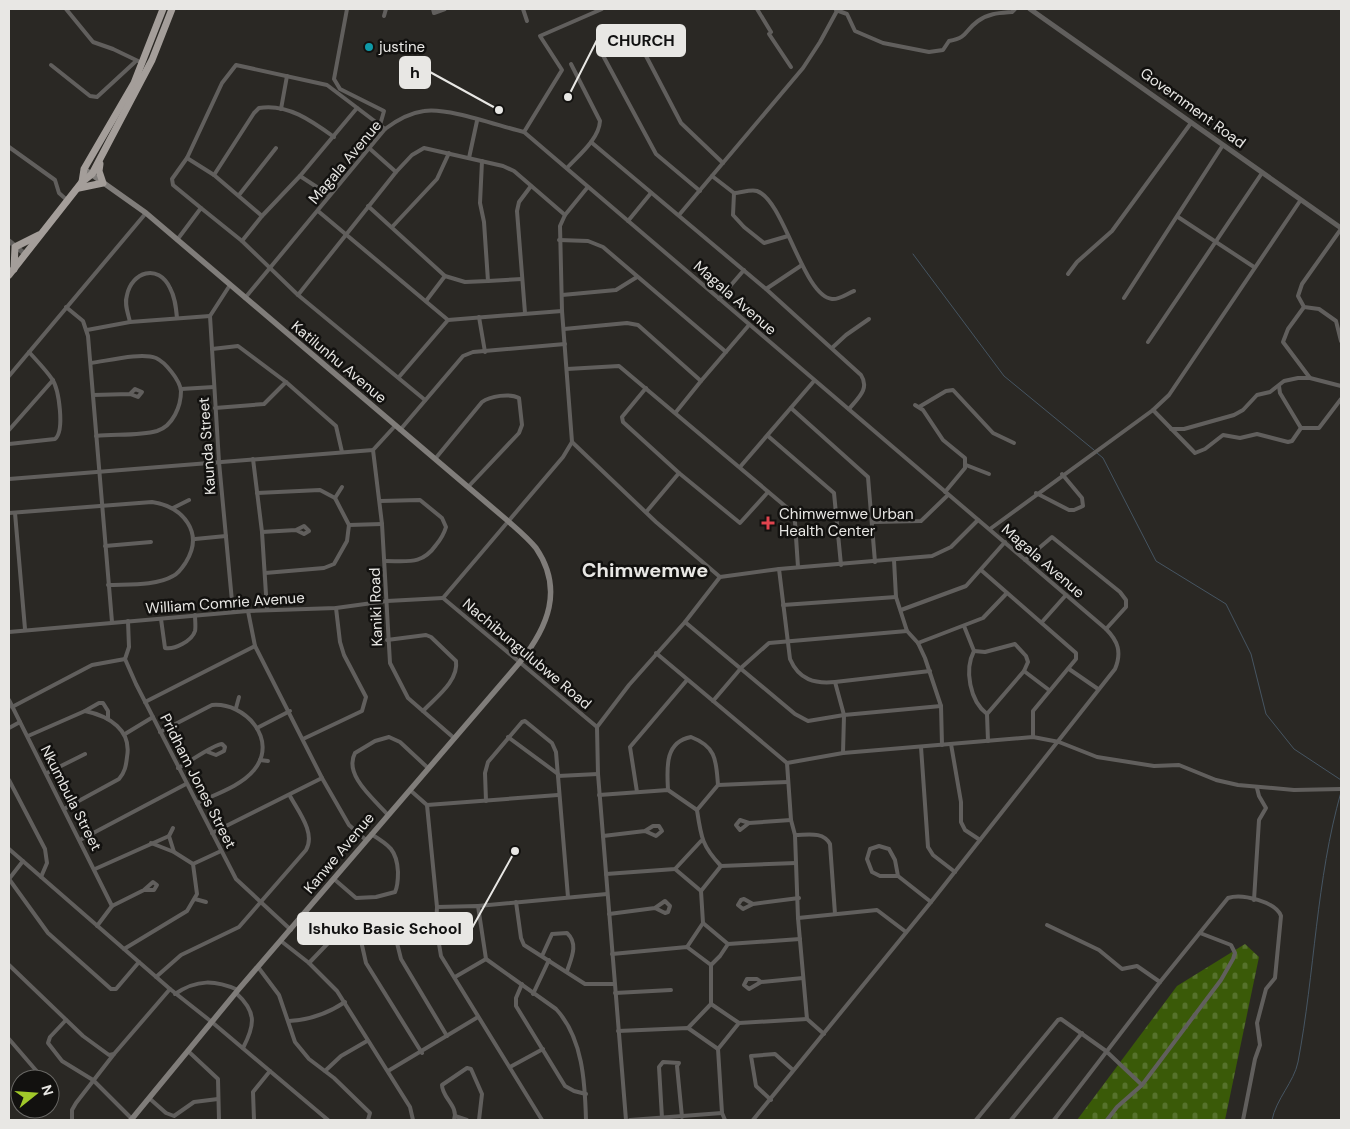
<svg xmlns="http://www.w3.org/2000/svg" width="1350" height="1129" viewBox="0 0 1350 1129" font-family="'DM Sans',sans-serif">
	<style>
		.cemetery { fill: url(#cemetery-stones) }
		.lines { fill: none; stroke-linecap: round; stroke-linejoin: round }
		.stream { stroke: #465562; stroke-width: 1 }
		.minor { stroke: #615f5d; stroke-width: 4 }
		.tertiary { stroke: #615f5d; stroke-width: 5 }
		.secondary { stroke: #807d7a; stroke-width: 5.5 }
		.trunk { stroke: #a49e9a; stroke-width: 7 }
		.culture-dot { fill: #0f9aa8; stroke: #12110f; stroke-width: 2 }
		.health-dot { fill: #e0444e; stroke: #12110f; stroke-width: 2 }
		.labels { text-anchor: middle; dominant-baseline: central; stroke-width: 5; stroke-linejoin: round; paint-order: stroke }
		.poi-label { font-size: 15px; fill: #e8e7e4; stroke: #12110f; text-anchor: start }
		.street-label { font-size: 15px; fill: #e8e7e4; stroke: #12110f }
		.district-label { font-size: 20px; font-weight: bold; fill: #e8e7e4; stroke: #12110f }
		.leader { fill: none; stroke: #e8e7e4; stroke-width: 2 }
		.callout-dot { fill: #e8e7e4; stroke: #12110f; stroke-width: 2 }
		.callout { fill: #e8e7e4; stroke: #e8e7e4; stroke-width: 2 }
		.callout-label { font-size: 16px; text-anchor: middle; font-weight: bold; fill: #111 }
	</style>
	<defs>
		<pattern id="cemetery-stones" width="16" height="16" patternUnits="userSpaceOnUse" patternTransform="scale(1.25)"><rect width="16" height="16" fill="#3a5a08"/><path d="M2 7V4a2 2 0 0 1 4 0v3zM10 15v-3a2 2 0 0 1 4 0v3z" fill="#56722c"/></pattern>
	</defs>
	<rect width="100%" height="100%" fill="#2a2824"/>
	<path class="cemetery" d="M1245 944 1259 957 1225 1120H1077L1177 986Z"/>
	<g class="lines">
		<g class="stream">
			<path d="M913 254 1004 376 1094 450"/>
			<path d="M1097 453 1103 458 1156 561 1226 604 1251 654 1266 714 1294 749 1341 780"/>
			<path d="M1272 1120C1276 1099 1294 1082 1298 1062 1315 972 1316 880 1341 792"/>
		</g>
		<g class="minor">
			<path d="M66 9 93 42 113 49 138 61"/>
			<path d="M347 9 334 79 340 89 384 111 380 125"/>
			<path d="M433 9 434 13 445 9"/>
			<path d="M523 9 527 21"/>
			<path d="M757 9 771 32"/>
			<path d="M836 10 847 14 855 31 883 43 929 52 943 50 949 41C969 37 964 31 978 21 989 13 1000 13 1012 12L1015 9"/>
			<path d="M384 16 386 9"/>
			<path d="M633 31 681 123 723 163"/>
			<path d="M769 34 791 67"/>
			<path d="M600 50 656 154 700 191"/>
			<path d="M51 65 90 96 97 97 135 62"/>
			<path d="M281 109 287 76"/>
			<path d="M524 132 562 70 540 36 602 9"/>
			<path d="M591 142 766 289 861 375C870 389 858 398 849 409"/>
			<path d="M9 147 55 180 59 193 68 201"/>
			<path d="M369 148 396 172"/>
			<path d="M187 158 214 175 262 216"/>
			<path d="M469 158 477 121"/>
			<path d="M567 168C579 155 599 139 600 121L571 64"/>
			<path d="M214 175 254 113 259 108C287 103 312 121 334 137"/>
			<path d="M300 176 329 195"/>
			<path d="M712 176 734 193C741 193 750 189 757 191 784 200 803 296 832 299 839 300 848 293 854 291"/>
			<path d="M734 193 733 215 744 227 764 243 788 236"/>
			<path d="M239 195 276 148"/>
			<path d="M368 206 445 276 465 282 488 281 484 222 480 203 482 161"/>
			<path d="M201 208 173 185 172 179 187 158 222 83 236 65 327 85 385 129"/>
			<path d="M318 211 448 320"/>
			<path d="M679 215 803 68 820 42 838 9"/>
			<path d="M1178 217 1254 267"/>
			<path d="M628 221 651 193"/>
			<path d="M393 226 437 179 449 153"/>
			<path d="M1341 229 1302 284 1298 296 1304 307 1319 309 1336 321 1341 341"/>
			<path d="M177 240 201 208 242 241 298 295 425 400"/>
			<path d="M559 240 588 241 603 247 726 352"/>
			<path d="M242 241 262 216 300 176 357 108"/>
			<path d="M1068 274 1077 262 1112 231 1191 123"/>
			<path d="M488 281 522 279"/>
			<path d="M230 285 210 316 219 462 233 612"/>
			<path d="M766 289 802 265"/>
			<path d="M298 295 396 172 412 155 424 148 503 166 514 171 565 215"/>
			<path d="M562 295 616 290 637 277"/>
			<path d="M245 298 385 129C397 120 409 113 424 111 447 107 499 126 524 132L1106 629C1118 641 1122 652 1115 669L931 902 753 1120"/>
			<path d="M1124 298 1223 145"/>
			<path d="M719 299 744 270"/>
			<path d="M426 301 445 276"/>
			<path d="M66 307 83 321 88 336 112 622"/>
			<path d="M1304 307 1288 329 1283 342 1310 378"/>
			<path d="M525 313 517 211 519 202 531 186"/>
			<path d="M479 317 485 352"/>
			<path d="M130 322C128 313 124 304 127 295 132 272 158 263 170 288 175 297 176 307 177 318"/>
			<path d="M564 329 627 323 638 325 701 381 676 412"/>
			<path d="M87 330 130 322 210 316"/>
			<path d="M1148 342 1262 173"/>
			<path d="M833 347 846 335 869 319"/>
			<path d="M212 349 238 346 286 382 336 426 342 452"/>
			<path d="M91 363C107 361 141 352 156 358 165 362 180 380 181 391 181 406 173 426 157 431 139 436 115 434 96 436"/>
			<path d="M567 369 619 366 791 511 795 522 798 567"/>
			<path d="M9 376 146 213"/>
			<path d="M399 377 448 320 562 311"/>
			<path d="M701 381 749 325"/>
			<path d="M1279 386 1280 393 1301 428H1319L1341 399"/>
			<path d="M646 388 622 417 623 422 679 473 740 523 768 492"/>
			<path d="M181 389 214 387"/>
			<path d="M93 395 130 394 138 397 142 392 135 389 130 394"/>
			<path d="M915 405 923 410 943 440 965 458V468L945 492"/>
			<path d="M919 407 946 391 953 390 993 433 1014 443"/>
			<path d="M215 408 264 404 286 382"/>
			<path d="M791 408 868 477 875 562"/>
			<path d="M1153 410 1195 453 1205 449 1223 435 1240 438 1257 434 1288 442 1292 441 1301 428"/>
			<path d="M1171 429H1184L1234 415 1243 410 1257 395 1270 392 1284 381 1298 378H1310L1341 386"/>
			<path d="M9 430 53 380"/>
			<path d="M400 430 463 356 473 352 565 344"/>
			<path d="M768 436 834 493 841 565"/>
			<path d="M572 442 656 522 720 577"/>
			<path d="M9 444 55 439C65 431 59 389 52 379 46 370 37 361 29 352"/>
			<path d="M373 450 382 524 390 663 408 698 454 738"/>
			<path d="M253 459 262 532 267 610"/>
			<path d="M435 459 482 402C490 396 510 393 519 398L522 425 519 433 468 487"/>
			<path d="M966 465 989 474"/>
			<path d="M740 467 814 381"/>
			<path d="M9 479 373 450 395 426"/>
			<path d="M257 493 320 490 335 498 349 525 347 541 334 564 324 568 265 573"/>
			<path d="M1036 493 1069 510H1074L1083 506 1082 498 1062 474"/>
			<path d="M335 498 342 487"/>
			<path d="M380 501 420 500 442 518 446 527C444 534 441 539 436 545 422 565 408 561 385 561"/>
			<path d="M173 508 189 500"/>
			<path d="M647 511 679 473"/>
			<path d="M9 513 152 502C184 507 204 533 186 562 182 568 179 573 173 576 156 586 128 584 108 585"/>
			<path d="M15 513 25 629"/>
			<path d="M873 522 921 521 948 495"/>
			<path d="M349 525 382 524"/>
			<path d="M990 529 1153 410 1169 395 1300 201"/>
			<path d="M262 532 296 530 304 526 309 531 304 534 296 530"/>
			<path d="M195 539 226 536"/>
			<path d="M105 546 151 542"/>
			<path d="M894 560 896 597 907 631 918 643 925 658 941 706 942 745"/>
			<path d="M1025 560 1052 537 1120 592 1126 600V607L1106 629"/>
			<path d="M779 569 790 659C799 680 815 684 835 682L930 671"/>
			<path d="M981 570 1076 653V659L1033 711V737"/>
			<path d="M443 598 563 457 572 442 562 311 560 226 565 215 587 188"/>
			<path d="M443 598 597 727"/>
			<path d="M783 605 896 597"/>
			<path d="M901 610 966 586 1005 542"/>
			<path d="M248 611 255 646 322 778 349 825 366 840"/>
			<path d="M161 619 165 648C174 650 192 641 195 631 196 627 195 620 195 615"/>
			<path d="M128 621 129 647 125 659 136 684 236 879 291 930"/>
			<path d="M685 622 795 714 808 721 844 715 941 706"/>
			<path d="M1042 622 1066 595"/>
			<path d="M964 626 974 651"/>
			<path d="M9 632 248 611 336 608 387 601 443 598"/>
			<path d="M387 640 426 635 431 637 456 661C459 681 435 698 423 711"/>
			<path d="M918 643 983 618 1006 594"/>
			<path d="M974 651 985 652 1015 644 1026 656 1028 662 1024 671 987 714 988 741"/>
			<path d="M974 651C964 670 970 701 987 714"/>
			<path d="M656 653 787 763 791 820 795 835 798 918 807 1019 824 1034"/>
			<path d="M1069 669 1098 689"/>
			<path d="M1024 671 1049 690"/>
			<path d="M835 682 844 715 843 753"/>
			<path d="M9 700 112 906"/>
			<path d="M713 701 742 667 769 643 907 631"/>
			<path d="M145 702 255 646"/>
			<path d="M12 707 92 665 125 659"/>
			<path d="M236 708 239 697"/>
			<path d="M85 711 99 703H103L108 711V719"/>
			<path d="M9 728 20 722"/>
			<path d="M257 728 290 711"/>
			<path d="M160 732 212 705C245 702 279 740 254 770 241 786 216 794 197 803"/>
			<path d="M125 734 153 717"/>
			<path d="M28 736 85 711C109 716 132 730 127 757 126 766 125 772 119 779L64 809"/>
			<path d="M508 737 558 774"/>
			<path d="M303 739 362 711 366 697 344 655 340 642 336 608"/>
			<path d="M951 744 961 802V822L965 830 980 840"/>
			<path d="M921 747 928 847 933 855 955 872"/>
			<path d="M260 760 268 761"/>
			<path d="M787 763 843 753 1033 737 1059 742 1097 757 1154 766 1179 765 1216 780 1238 785 1294 790 1341 789"/>
			<path d="M178 768C188 763 214 744 222 744L225 747 224 751 216 755 208 752"/>
			<path d="M47 773 85 754"/>
			<path d="M558 776 598 774"/>
			<path d="M9 780 45 849 47 863 41 877"/>
			<path d="M718 785 788 782"/>
			<path d="M410 790 427 805 437 907 436 926 441 956 542 1120"/>
			<path d="M668 790C667 769 664 742 691 737 717 747 716 761 718 785L697 810C701 837 702 846 721 866L796 863"/>
			<path d="M637 792 630 747 687 680"/>
			<path d="M599 795 668 790 697 810"/>
			<path d="M486 801 485 773 488 762 522 722 525 721 552 743 556 752 568 897"/>
			<path d="M427 805 558 795"/>
			<path d="M388 815C375 800 343 775 355 753L375 741 389 737 400 742 428 768"/>
			<path d="M749 823 740 830 736 825 740 820 749 823 791 820"/>
			<path d="M173 828 169 836 174 852"/>
			<path d="M212 833 322 778"/>
			<path d="M795 835C807 835 823 831 830 844L835 914"/>
			<path d="M603 836 645 831 653 826H659L662 831 656 836 645 831"/>
			<path d="M80 840 186 784"/>
			<path d="M9 849 170 989 213 1023 328 1120"/>
			<path d="M193 864 221 851"/>
			<path d="M95 869 169 836"/>
			<path d="M675 869 701 891"/>
			<path d="M606 874 675 869 701 841"/>
			<path d="M898 876 895 860 889 849 879 846 870 849 867 859 872 872 880 876H898L931 902"/>
			<path d="M9 879 48 933 111 989H116L139 962"/>
			<path d="M9 879 23 861"/>
			<path d="M334 879 356 898 376 897 395 892C398 886 398 879 398 872 397 850 389 845 371 834"/>
			<path d="M195 899 206 902"/>
			<path d="M1254 900 1259 820 1266 808 1259 796 1257 788"/>
			<path d="M516 902 521 938 524 945 585 984H614"/>
			<path d="M753 904 744 899 741 900 738 905 743 909 753 904 799 898"/>
			<path d="M478 906 607 894"/>
			<path d="M437 907 478 906 486 959 556 1009C583 1038 585 1083 586 1120"/>
			<path d="M609 914 655 908 665 901 670 906 668 912 665 913 655 908"/>
			<path d="M798 918 877 910 906 932"/>
			<path d="M703 923 728 944 800 939"/>
			<path d="M1047 925 1099 950 1122 969 1137 966 1160 982"/>
			<path d="M97 926 112 906 144 890 153 882 157 885 154 890H144"/>
			<path d="M394 931 401 959 447 1036"/>
			<path d="M359 932 366 963 422 1053"/>
			<path d="M281 941 309 963 337 991 410 1107 413 1120"/>
			<path d="M687 947 703 923 701 891 721 866"/>
			<path d="M124 949 187 911 197 894 193 864 174 852 151 843"/>
			<path d="M612 954 687 947 711 965"/>
			<path d="M542 956 552 934 567 933C579 944 571 959 567 971"/>
			<path d="M309 963 332 939 340 935 436 926"/>
			<path d="M9 965 83 1036 109 1055 114 1054 170 989"/>
			<path d="M258 967 279 995 295 1042 309 1059 334 1078 370 1113 368 1120"/>
			<path d="M156 977 181 955 239 927 306 850C316 833 298 811 290 796"/>
			<path d="M455 977 486 959"/>
			<path d="M761 982 757 979H747L744 985 749 989 761 982 803 978"/>
			<path d="M522 984 516 998V1006L565 1086 574 1091 586 1094"/>
			<path d="M236 993C257 1012 255 1025 243 1048"/>
			<path d="M615 993 671 990"/>
			<path d="M175 994C197 979 215 980 238 990"/>
			<path d="M533 994 549 960"/>
			<path d="M711 1004 739 1023 807 1019"/>
			<path d="M66 1020 50 1037 48 1043 62 1061 93 1080 132 1119"/>
			<path d="M289 1021C310 1020 327 1014 345 1002"/>
			<path d="M688 1028 711 1004V965L720 956 728 944"/>
			<path d="M618 1031 688 1028 718 1049"/>
			<path d="M9 1039 40 1075"/>
			<path d="M188 1051 218 1079 219 1120"/>
			<path d="M510 1067 543 1049"/>
			<path d="M325 1071 341 1056 367 1041"/>
			<path d="M388 1071 478 1017"/>
			<path d="M149 1098 166 1113 174 1116 194 1102 218 1099"/>
			<path d="M771 1100 756 1086 751 1056 775 1054 793 1070"/>
			<path d="M455 1116 467 1120"/>
			<path d="M662 1118 659 1067 663 1062 679 1063 677 1066 682 1117"/>
			<path d="M72 1120V1110L76 1103 114 1054"/>
			<path d="M254 1120 253 1092 270 1071"/>
			<path d="M454 1120C459 1106 442 1098 442 1085L467 1068 471 1069 482 1094 479 1120"/>
			<path d="M626 1120 598 774 597 727 629 685 685 622 720 577 779 569 932 556 951 547 978 520"/>
			<path d="M630 1120 722 1113"/>
			<path d="M725 1120 722 1113 718 1049 739 1023"/>
			<path d="M976 1120 1058 1020 1061 1019 1106 1051 1142 1085"/>
			<path d="M1011 1120 1082 1033"/>
			<path d="M1054 1120 1160 982 1228 898C1242 893 1276 902 1281 916L1275 978 1266 989 1257 1023 1260 1045 1255 1059 1243 1120"/>
			<path d="M1107 1120 1117 1107 1142 1085 1221 980 1233 959 1235 953 1231 945 1200 933"/>
		</g>
		<g class="tertiary">
			<path d="M1030 9 1341 228"/>
			<path d="M9 241 25 254"/>
		</g>
		<path class="secondary" d="M84 169 146 213 508 521C517 529 528 538 536 548 564 589 548 627 520 662L238 990 131 1120"/>
		<g class="trunk">
			<path d="M82 182 84 169 134 83 163 9"/>
			<path d="M79 188 103 183 99 171 100 164"/>
			<path d="M14 269 15 247 39 235"/>
			<path d="M9 275 82 182 92 174 152 60 172 9"/>
		</g>
	</g>
	<circle class="culture-dot" cx="369" cy="47" r="5"/>
	<path class="health-dot" d="M765.5 515.5h5v5h5v5h-5v5h-5v-5h-5v-5h5z"/>
	<g class="labels">
		<g class="poi-label">
			<text x="379" y="47">justine</text>
			<text x="779" y="514">Chimwemwe Urban<tspan x="779" dy="17">Health Center</tspan></text>
		</g>
		<g class="street-label">
			<text transform="translate(1193 108) rotate(36)">Government Road</text>
			<text transform="translate(345 162) rotate(-50)">Magala Avenue</text>
			<text transform="translate(735 298) rotate(41)">Magala Avenue</text>
			<text transform="translate(339 362) rotate(40)">Katilunhu Avenue</text>
			<text transform="translate(207 446) rotate(-94)">Kaunda Street</text>
			<text transform="translate(1043 561) rotate(41)">Magala Avenue</text>
			<text transform="translate(225 603) rotate(-4)">William Comrie Avenue</text>
			<text transform="translate(376 607) rotate(-92)">Kaniki Road</text>
			<text transform="translate(527 654) rotate(40)">Nachibungulubwe Road</text>
			<text transform="translate(198 781) rotate(63)">Pridham Jones Street</text>
			<text transform="translate(71 798) rotate(63)">Nkumbula Street</text>
			<text transform="translate(339 853) rotate(-50)">Kanwe Avenue</text>
		</g>
		<g class="district-label">
			<text x="645" y="570">Chimwemwe</text>
		</g>
	</g>
	<path class="leader" d="M568 97L597 40M499 110L430 72M515 851L472 928"/>
	<g class="callout-dot">
		<circle cx="568" cy="97" r="5"/>
		<circle cx="499" cy="110" r="5"/>
		<circle cx="515" cy="851" r="5"/>
	</g>
	<g class="callout">
		<rect x="597" y="25" width="88" height="31" rx="5"/>
		<rect x="400" y="57" width="30" height="31" rx="5"/>
		<rect x="298" y="913" width="174" height="31" rx="5"/>
	</g>
	<g class="callout-label">
		<text x="641" y="46">CHURCH</text>
		<text x="415" y="78">h</text>
		<text x="385" y="934">Ishuko Basic School</text>
	</g>
	<rect width="1350" height="1129" fill="none" stroke="#e8e7e4" stroke-width="20"/>
	<g transform="translate(35 1094) rotate(73)"><circle r="24" fill="#12110f" stroke="#686764"/>
	<path d="M0-4L9 19L0 12L-9 19Z" fill="#a1c92a"/>
	<text y="-8" font-size="14" font-weight="bold" text-anchor="middle" fill="#e8e7e4">N</text>
	</g>
</svg>
